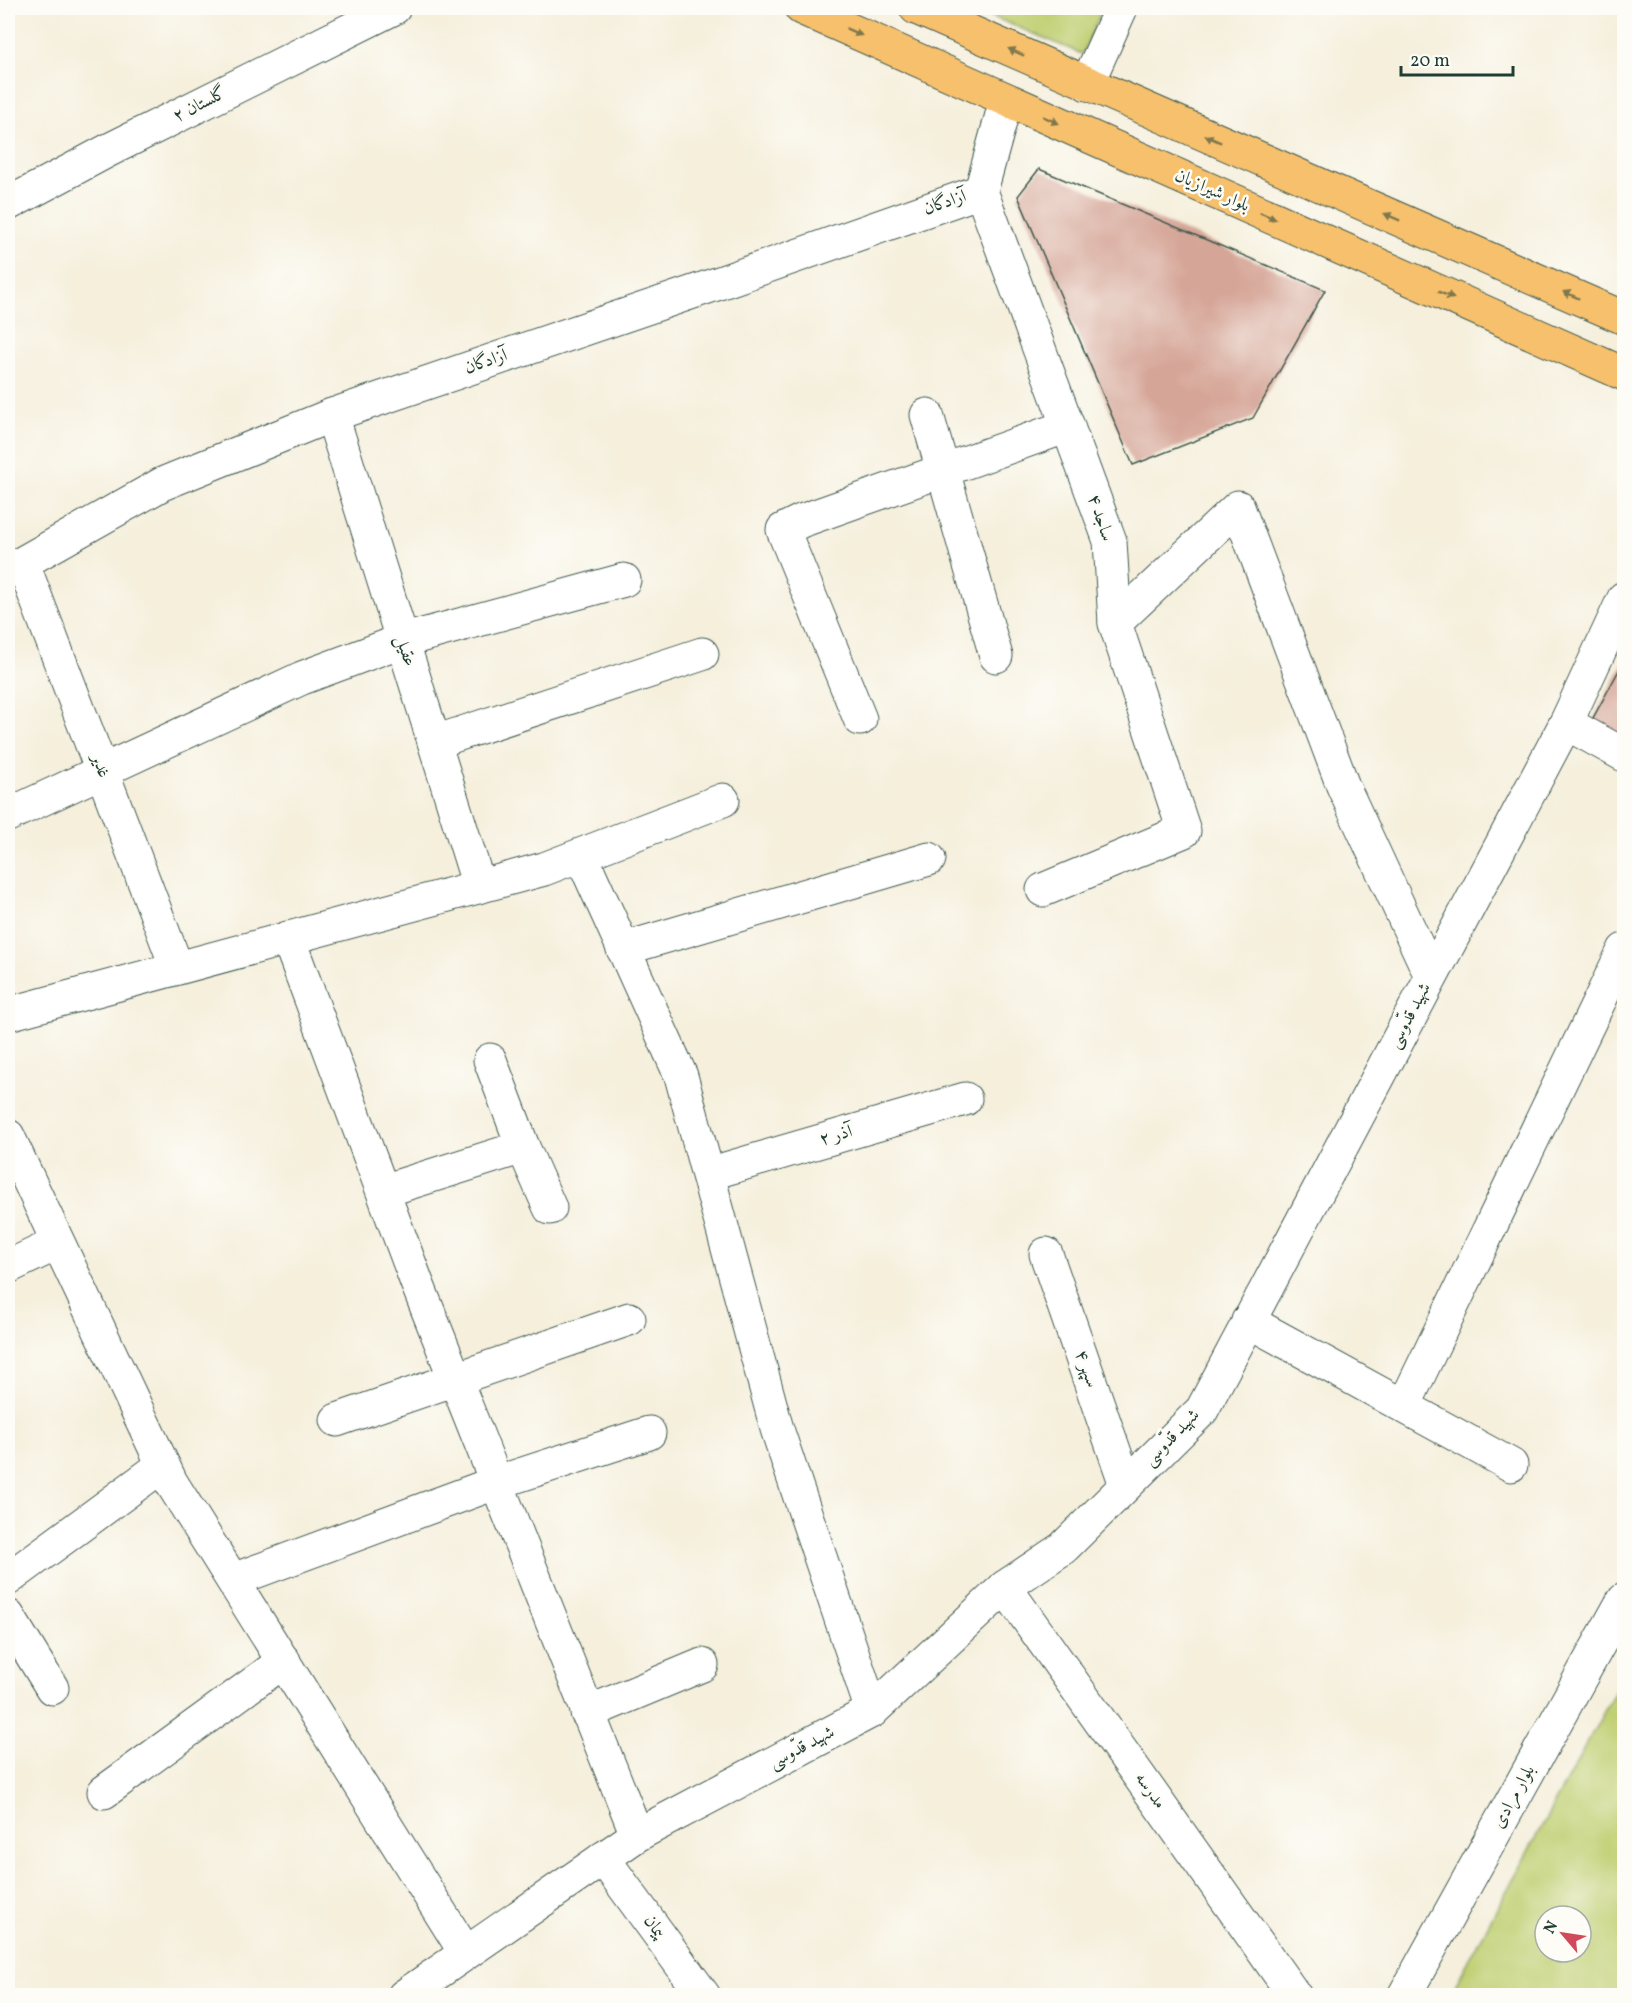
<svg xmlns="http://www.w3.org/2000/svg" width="1632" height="2003" viewBox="0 0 1632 2003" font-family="Vollkorn,Amiri,serif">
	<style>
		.green { fill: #c0cf72; stroke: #708653; stroke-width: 1.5; fill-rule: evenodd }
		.building { fill: #d5a597 }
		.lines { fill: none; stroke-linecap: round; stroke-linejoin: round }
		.minor-casing { stroke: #3f584d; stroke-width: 35 }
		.major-casing { stroke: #3f584d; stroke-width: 35 }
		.minor { stroke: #fff; stroke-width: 33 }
		.major { stroke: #f7c06c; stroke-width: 33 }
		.oneway { fill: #80784d }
		.labels { text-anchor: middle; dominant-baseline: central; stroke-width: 5; stroke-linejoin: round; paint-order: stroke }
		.street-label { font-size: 18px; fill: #1f3d34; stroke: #fdfcf7 }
	</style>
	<rect width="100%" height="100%" fill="#fdfcf7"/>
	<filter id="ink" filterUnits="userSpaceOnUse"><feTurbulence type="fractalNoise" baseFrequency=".0167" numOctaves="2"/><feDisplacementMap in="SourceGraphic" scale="12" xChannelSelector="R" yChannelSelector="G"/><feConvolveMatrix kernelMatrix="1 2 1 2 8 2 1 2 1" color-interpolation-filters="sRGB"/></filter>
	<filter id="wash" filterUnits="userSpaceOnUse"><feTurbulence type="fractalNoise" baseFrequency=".008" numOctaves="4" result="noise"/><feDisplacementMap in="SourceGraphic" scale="24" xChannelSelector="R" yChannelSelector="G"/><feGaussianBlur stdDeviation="1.35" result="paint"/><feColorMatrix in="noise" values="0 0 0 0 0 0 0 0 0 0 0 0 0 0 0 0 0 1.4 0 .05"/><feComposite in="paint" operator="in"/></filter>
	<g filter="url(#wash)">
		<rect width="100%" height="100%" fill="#f5efdc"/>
		<g class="green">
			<path d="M972 8H1103L1082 54Z"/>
			<path d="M1624 1675V1995H1450ZM1545 1916H1581V1952H1545Z"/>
		</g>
		<g id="blocks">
			<g class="building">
				<path d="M1039 169 1325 290 1253 418 1133 465 1018 196Z"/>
				<path d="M1624 661V737L1592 720Z"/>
			</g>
		</g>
	</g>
	<g filter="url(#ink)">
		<use href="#blocks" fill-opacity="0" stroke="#3f584d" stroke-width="1.5"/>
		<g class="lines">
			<g class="minor-casing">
				<g id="minor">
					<path d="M1087 84 1121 8"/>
					<path d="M1006 100 981 191 1110 541 1115 623 1184 831 1043 890"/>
					<path d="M8 204 109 150 394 8"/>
					<path d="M332 415 479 886"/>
					<path d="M927 415 996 656"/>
					<path d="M23 564 177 968"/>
					<path d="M8 571 162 484 332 415 705 288 981 191"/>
					<path d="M1115 623 1238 507 1343 786 1431 976"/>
					<path d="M860 719 783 530 801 521 1068 426"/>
					<path d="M1566 723 1624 755"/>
					<path d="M435 742 702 654"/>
					<path d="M8 815 302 678 401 641 624 580"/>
					<path d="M581 855 681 1076 777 1429 872 1711"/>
					<path d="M288 938 417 1283 637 1835"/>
					<path d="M623 949 929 859"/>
					<path d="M8 1014 544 869 723 800"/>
					<path d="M8 1136 171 1482 465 1952"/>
					<path d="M523 1147 550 1208"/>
					<path d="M708 1174 965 1099"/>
					<path d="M383 1191 523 1147 490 1060"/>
					<path d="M1046 1254 1126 1485"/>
					<path d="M8 1267 58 1243"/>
					<path d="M1248 1321 1511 1465"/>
					<path d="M1404 1406 1624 950"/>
					<path d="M337 1420 629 1319"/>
					<path d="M8 1579 163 1465"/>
					<path d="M233 1580 495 1483 649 1433"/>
					<path d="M1005 1587 1295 1996"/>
					<path d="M8 1616 52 1688"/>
					<path d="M587 1713 702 1665"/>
					<path d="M104 1792 284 1661"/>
					<path d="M603 1858 704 1996"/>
					<path d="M404 1996 637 1835 872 1711 1005 1587 1063 1548 1202 1410 1566 723 1624 598"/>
					<path d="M1404 1996 1624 1599"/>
				</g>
			</g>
			<g class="major-casing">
				<g id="major">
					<path d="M801 8 1624 374"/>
					<path d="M916 8 1624 318"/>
				</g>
			</g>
			<use href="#minor" class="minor"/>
			<use href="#major" class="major"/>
		</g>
		<defs><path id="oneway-solid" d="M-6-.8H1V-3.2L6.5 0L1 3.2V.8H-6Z" transform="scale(1.5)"/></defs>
		<g class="oneway">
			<use href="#oneway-solid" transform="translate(854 32) rotate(24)"/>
			<use href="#oneway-solid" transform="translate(1016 52) rotate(-156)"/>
			<use href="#oneway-solid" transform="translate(1051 120) rotate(24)"/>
			<use href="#oneway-solid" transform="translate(1213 139) rotate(-156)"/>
			<use href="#oneway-solid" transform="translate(1268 216) rotate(24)"/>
			<use href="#oneway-solid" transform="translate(1392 217) rotate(-156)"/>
			<use href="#oneway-solid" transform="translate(1446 295) rotate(24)"/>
			<use href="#oneway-solid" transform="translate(1571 295) rotate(-156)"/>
		</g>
	</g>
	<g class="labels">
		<g class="street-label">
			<text transform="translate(200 105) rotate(-27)">گلستان ۲</text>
			<text transform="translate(1212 191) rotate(24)">بلوار شیرازیان</text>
			<text transform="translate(945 203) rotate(-19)">آزادگان</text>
			<text transform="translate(486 362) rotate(-19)">آزادگان</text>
			<text transform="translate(1100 518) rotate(72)">ساجد ۴</text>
			<text transform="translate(405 651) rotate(72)">عقیل</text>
			<text transform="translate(100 766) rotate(69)">غدیر</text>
			<text transform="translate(1410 1016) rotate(-62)">شهید قدّوسی</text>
			<text transform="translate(836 1136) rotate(-16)">آذر ۲</text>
			<text transform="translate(1086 1369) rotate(71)">سپهر ۴</text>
			<text transform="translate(1172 1438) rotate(-46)">شهید قدّوسی</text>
			<text transform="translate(802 1748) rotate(-28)">شهید قدّوسی</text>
			<text transform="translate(1150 1791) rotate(55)">مدرسه</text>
			<text transform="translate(1514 1797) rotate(-61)">بلوار مرادی</text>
			<text transform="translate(654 1927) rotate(54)">پیمان</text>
		</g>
	</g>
	<rect width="1632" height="2003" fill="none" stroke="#fdfcf7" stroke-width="30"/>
	<g transform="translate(1563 1934) rotate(299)"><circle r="28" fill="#fdfcf7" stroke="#a4b0a9" stroke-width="1.5"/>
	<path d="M0-4.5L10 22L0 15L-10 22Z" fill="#d1495b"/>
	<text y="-9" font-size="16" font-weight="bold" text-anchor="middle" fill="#1f3d34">N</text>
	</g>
	<path d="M1401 66v9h112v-9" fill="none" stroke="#1f3d34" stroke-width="3"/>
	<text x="1410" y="66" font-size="18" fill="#1f3d34" stroke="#fdfcf7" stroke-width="4.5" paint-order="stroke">20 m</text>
</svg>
